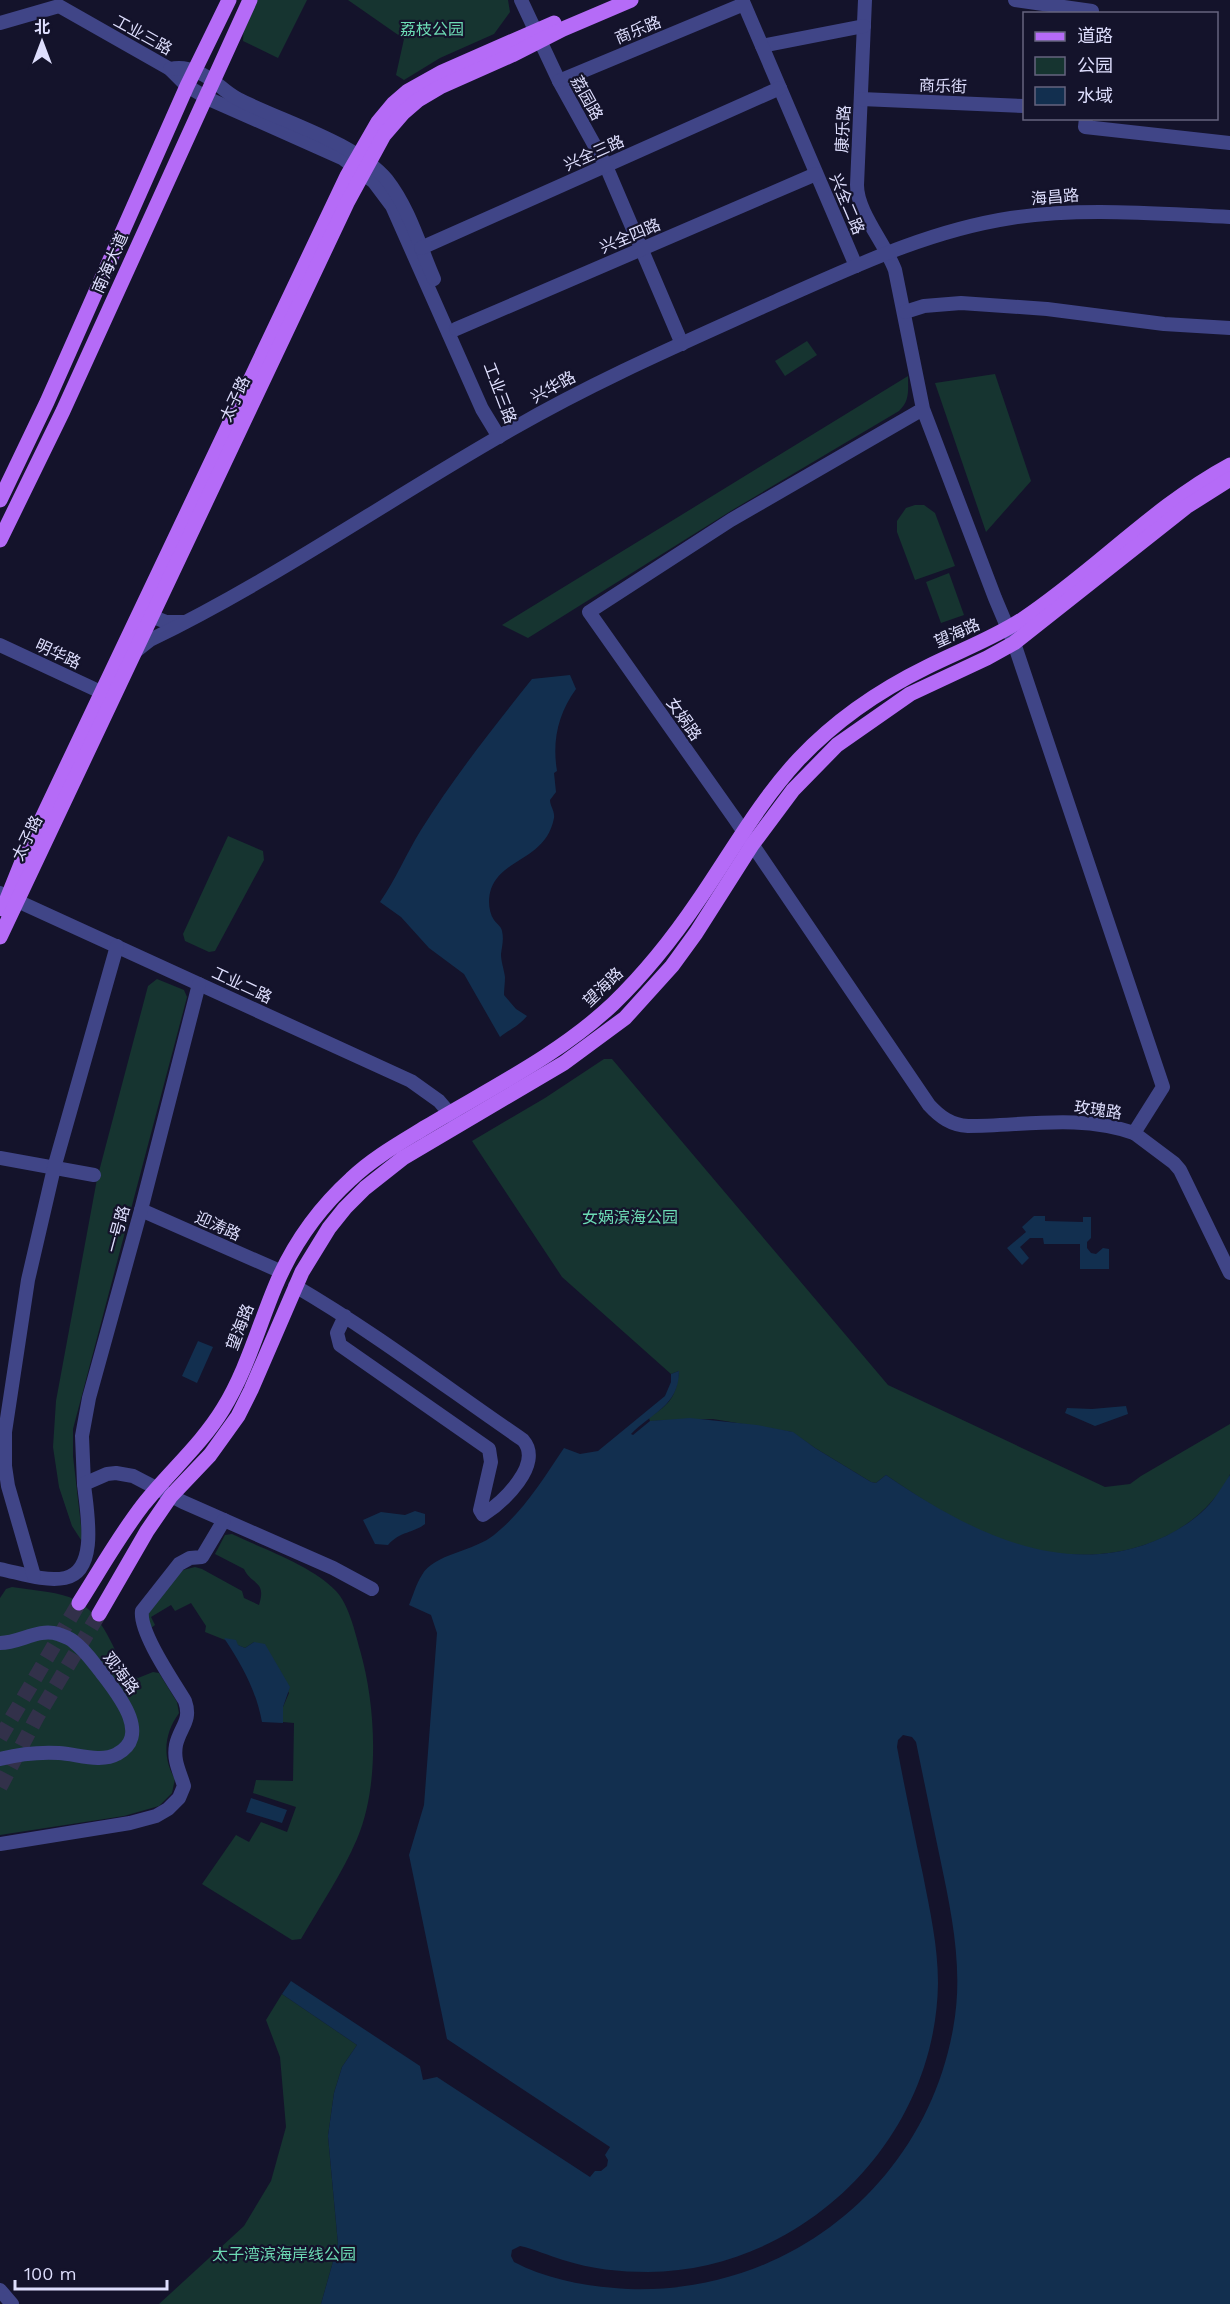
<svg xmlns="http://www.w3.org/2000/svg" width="1230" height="2304" viewBox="0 0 1230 2304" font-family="'Work Sans','Noto Sans SC',sans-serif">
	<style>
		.green { fill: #163430 }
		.water { fill: #122f4f; fill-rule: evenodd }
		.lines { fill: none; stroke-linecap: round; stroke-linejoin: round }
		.major-tunnel { stroke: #32314a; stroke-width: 15; stroke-dasharray: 15 8; stroke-linecap: butt }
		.minor { stroke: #404587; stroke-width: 14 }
		.major { stroke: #b56bf7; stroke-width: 15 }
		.labels { text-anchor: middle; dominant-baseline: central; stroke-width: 4.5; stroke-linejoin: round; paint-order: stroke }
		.park-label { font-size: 16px; fill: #6cdbb4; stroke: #14132b }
		.street-label { font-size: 16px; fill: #dedefd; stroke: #14132b }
	</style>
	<rect width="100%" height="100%" fill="#14132b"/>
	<g class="green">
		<path d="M254 0H307L278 58 243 41 244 20Z"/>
		<path d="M348 0H508L510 12 494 34 440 58 404 80 396 75 404 39Z"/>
		<path d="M807 341 817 355 785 376 775 361Z"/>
		<path d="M995 374 1031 481 986 532 935 383Z"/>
		<path d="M908 376C908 390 910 401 899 411L734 509 528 638 502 625Z"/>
		<path d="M915 505H924L935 513 955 566 915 580 897 532V521L906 508Z"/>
		<path d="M949 573 964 615 941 623 926 582Z"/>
		<path d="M228 836 263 851 264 860 215 951 209 952 185 941 183 934Z"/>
		<path d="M157 979 184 990 187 997 73 1429V1456L83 1543 72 1526 59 1487 53 1447 56 1401 97 1179 148 986Z"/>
		<path d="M604 1059H612L888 1385 1105 1487 1130 1484 1141 1476 1230 1424C1230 1438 1230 1461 1230 1474 1228 1483 1218 1494 1212 1501 1169 1551 1094 1564 1032 1549 979 1536 931 1506 886 1475L876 1483 871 1482 815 1448 792 1432 713 1419 650 1421 649 1418C670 1403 676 1398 679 1371L671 1374 562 1277 472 1141 545 1098Z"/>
		<path d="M232 1534C263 1549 313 1566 336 1591 349 1605 355 1632 360 1650 376 1706 380 1785 357 1839 342 1874 320 1906 301 1939L292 1940 202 1884 236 1835 249 1842 261 1822 287 1832 296 1807 253 1793 256 1780 293 1781 294 1723 283 1722V1707L289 1693 254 1642 245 1648 205 1632 206 1626 191 1603 175 1611 171 1605 151 1617 155 1625 151 1628 147 1617 151 1605 183 1570 195 1567 202 1569 242 1591 244 1598 259 1605C267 1580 251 1585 244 1569L215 1554 225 1535Z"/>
		<path d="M12 1587C31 1590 51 1591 69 1597 100 1609 112 1644 125 1672L138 1678 153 1672 159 1673 177 1702 179 1713C164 1734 162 1757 175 1779L172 1793 159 1806 124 1816 0 1835V1598L6 1589Z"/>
		<path d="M282 1994 357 2045 342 2067 334 2093 328 2136 338 2244 321 2304H159L244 2226 271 2181 286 2127 280 2057 266 2020Z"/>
	</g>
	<g class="water">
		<path d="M570 675 576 689C558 714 552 741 557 771L554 773 556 792 550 800C550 806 555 811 554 818 546 860 503 857 491 889 488 898 488 911 494 920 497 924 501 926 502 931 504 939 502 946 501 954 501 962 504 969 505 977 505 983 504 989 504 995L516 1009 527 1016C519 1026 510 1029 500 1037L464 974 429 948 401 917 380 902C396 879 406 854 421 830 454 777 493 728 532 679Z"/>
		<path d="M1034 1216H1045V1221L1083 1222V1217H1091V1238L1087 1242V1248L1091 1253 1096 1254 1103 1248 1109 1249V1269H1080V1244H1044L1043 1238H1030L1020 1247 1029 1258 1022 1265 1007 1248 1026 1232 1022 1227Z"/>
		<path d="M198 1341 213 1347 197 1383 182 1376Z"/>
		<path d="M679 1371C679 1406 651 1413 631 1434L633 1435 650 1421 690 1418 757 1425 793 1432 815 1448 871 1482 876 1483 886 1475C961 1526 1051 1576 1144 1545 1167 1537 1189 1525 1206 1508 1216 1498 1222 1486 1230 1475V2304H321L338 2244 328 2136 334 2093 342 2067 357 2045 282 1994 291 1981 420 2066 423 2080 437 2077 590 2177 595 2171H601L607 2166 608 2160 605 2155 610 2147 447 2039 409 1855 424 1805 437 1633 431 1615 409 1605C413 1596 416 1584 422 1575 433 1554 475 1551 494 1535 524 1511 543 1479 564 1448L580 1454 598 1451 665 1396 671 1382V1374ZM903 1735 912 1737 916 1742C924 1781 932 1820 940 1858 952 1915 964 1971 953 2029 925 2185 787 2295 628 2289 591 2287 547 2280 514 2262L511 2256 512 2250 520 2246C535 2249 549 2256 563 2260 591 2269 620 2272 648 2272 804 2270 936 2139 938 1983 938 1946 930 1911 923 1875 914 1832 905 1790 897 1747L898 1740Z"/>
		<path d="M1126 1406 1128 1414 1095 1426 1065 1413 1067 1408 1092 1409Z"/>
		<path d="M415 1511 425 1514V1524C414 1533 400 1531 388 1545L375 1544 363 1520 381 1512 405 1515Z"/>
		<path d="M224 1638 236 1640 238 1645 245 1648 254 1642 265 1644 290 1687 283 1707V1723L262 1722C256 1690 242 1665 224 1638Z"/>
		<path d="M251 1798 287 1810 282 1823 246 1812Z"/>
	</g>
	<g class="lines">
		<g class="major-tunnel">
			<path d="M0 1738 79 1603"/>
			<path d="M0 1787 37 1717 99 1614"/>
		</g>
		<g class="minor">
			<path d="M521 0 559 81 606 166 682 344"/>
			<path d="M865 0 857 185C857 212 885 243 895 270L923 409 995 598 1014 643 1163 1087 1134 1133C1078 1114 1024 1126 968 1126 951 1125 940 1117 929 1105L735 819 589 612 731 520 923 409"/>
			<path d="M1015 0 1092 11"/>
			<path d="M0 23 59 6 170 69 187 86 209 99 342 158 374 182 392 206 482 409 499 437"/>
			<path d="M762 46 864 26"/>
			<path d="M170 69C179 67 188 68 197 72 216 79 222 91 238 99 283 122 355 142 387 180 409 208 420 247 434 279"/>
			<path d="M559 81 744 4 856 266"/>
			<path d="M861 99 1024 106"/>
			<path d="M1086 118 1085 127 1230 143"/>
			<path d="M421 248 780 88"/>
			<path d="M905 312 924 306 961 303 1047 309 1164 324 1230 328"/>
			<path d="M456 329 816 174"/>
			<path d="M154 612 156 618 166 622H185"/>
			<path d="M0 645 103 693"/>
			<path d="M136 651 150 640C276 579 392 497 514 428 599 379 688 341 776 301 853 267 927 231 1011 218 1083 207 1157 214 1230 217"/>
			<path d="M0 893 411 1081 439 1101 457 1122"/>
			<path d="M1134 1133 1174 1163 1180 1170 1230 1273"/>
			<path d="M0 1158 94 1175"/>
			<path d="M141 1210 282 1272"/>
			<path d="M295 1286C374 1332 447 1388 523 1440 544 1464 503 1502 483 1515L480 1510 491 1462 489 1449 340 1345 337 1333 345 1316"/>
			<path d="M84 1484 82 1436 89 1398 141 1210 199 984"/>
			<path d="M0 1569C20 1573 45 1582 65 1578 100 1571 86 1507 84 1484L107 1474 116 1473 133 1476 183 1502 333 1568 372 1589"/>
			<path d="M34 1576 8 1486 5 1466V1432L28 1280 54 1168 117 946"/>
			<path d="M0 1643C20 1643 38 1628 58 1634 63 1636 70 1638 74 1642 85 1650 93 1662 101 1672 116 1692 153 1735 117 1754 101 1763 77 1754 59 1753 39 1752 19 1754 0 1759"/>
			<path d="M0 1844 130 1823 156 1816 168 1809 179 1798 184 1786C180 1772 173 1761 176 1745 180 1727 192 1721 185 1701 173 1681 139 1632 142 1611L179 1564 190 1558 202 1557 224 1520"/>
			<path d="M0 2290 12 2304"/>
		</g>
		<g class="major">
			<path d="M0 500 47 402 187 86 229 0"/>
			<path d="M0 540 63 411 250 0"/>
			<path d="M3 909 25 854 347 176 378 122 393 104 408 91 442 72 554 23"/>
			<path d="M0 937 347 203 384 135 403 113 418 100 440 87 512 55 563 29 631 0"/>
			<path d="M79 1603C100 1570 119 1536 143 1505 169 1472 201 1445 223 1409 246 1372 258 1328 275 1287 292 1246 318 1209 351 1179 373 1158 400 1143 426 1127 489 1089 559 1055 613 1004 645 973 673 938 698 901 731 853 759 802 799 759 835 721 880 690 927 667 959 651 992 639 1023 619 1095 571 1154 506 1230 465"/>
			<path d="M99 1614 147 1531 171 1496 210 1455 238 1416 251 1390 302 1272 329 1228 345 1208 365 1188 403 1158 564 1063 625 1018 672 966 696 933 752 845 793 790 837 745 910 694 987 658 1014 643 1186 507 1230 479"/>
		</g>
	</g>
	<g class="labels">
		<g class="park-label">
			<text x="432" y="29">荔枝公园</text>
			<text x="630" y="1217">女娲滨海公园</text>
			<text x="284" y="2254">太子湾滨海岸线公园</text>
		</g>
		<g class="street-label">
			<text transform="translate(638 30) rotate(-22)">商乐路</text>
			<text transform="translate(143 35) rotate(29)">工业三路</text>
			<text transform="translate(943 86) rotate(2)">商乐街</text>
			<text transform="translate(587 98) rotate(61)">荔园路</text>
			<text transform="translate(843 129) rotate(-87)">康乐路</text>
			<text transform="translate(594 153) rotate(-24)">兴全三路</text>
			<text transform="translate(1055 197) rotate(-5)">海昌路</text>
			<text transform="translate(847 204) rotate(67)">兴全二路</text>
			<text transform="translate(630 236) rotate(-23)">兴全四路</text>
			<text transform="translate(110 263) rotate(-66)">南海大道</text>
			<text transform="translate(553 387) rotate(-29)">兴华路</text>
			<text transform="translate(500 393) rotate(69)">工业三路</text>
			<text transform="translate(235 399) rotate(-65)">太子路</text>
			<text transform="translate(957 633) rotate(-24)">望海路</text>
			<text transform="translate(58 654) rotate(25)">明华路</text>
			<text transform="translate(684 719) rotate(55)">女娲路</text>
			<text transform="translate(27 838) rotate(-64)">太子路</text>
			<text transform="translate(242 985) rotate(25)">工业二路</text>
			<text transform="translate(603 987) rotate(-44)">望海路</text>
			<text transform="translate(1098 1110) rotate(8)">玫瑰路</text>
			<text transform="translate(218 1226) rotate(24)">迎涛路</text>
			<text transform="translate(118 1229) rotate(-75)">一号路</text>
			<text transform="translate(240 1327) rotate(-69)">望海路</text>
			<text transform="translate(121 1673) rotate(53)">观海路</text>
		</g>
	</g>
	<rect x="1023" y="12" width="195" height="108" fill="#14132b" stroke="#65647f" stroke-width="1.5"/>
	<rect x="1035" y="32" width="30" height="9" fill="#b56bf7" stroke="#65647f" stroke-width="1.5"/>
	<text x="1077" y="42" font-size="18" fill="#dedefd">道路</text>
	<rect x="1035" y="57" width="30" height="18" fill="#163430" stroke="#65647f" stroke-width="1.5"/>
	<text x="1077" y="72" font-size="18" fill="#dedefd">公园</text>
	<rect x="1035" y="87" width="30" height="18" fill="#122f4f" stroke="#65647f" stroke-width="1.5"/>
	<text x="1077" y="102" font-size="18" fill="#dedefd">水域</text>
	<g transform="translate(42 42)" stroke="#14132b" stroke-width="4.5" paint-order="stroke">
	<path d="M0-4.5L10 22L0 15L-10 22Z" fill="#dedefd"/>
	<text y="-9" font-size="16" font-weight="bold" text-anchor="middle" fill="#dedefd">北</text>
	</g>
	<path d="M15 2280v9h152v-9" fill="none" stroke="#dedefd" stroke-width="3"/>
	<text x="24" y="2280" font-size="18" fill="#dedefd" stroke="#14132b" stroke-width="4.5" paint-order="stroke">100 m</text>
</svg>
